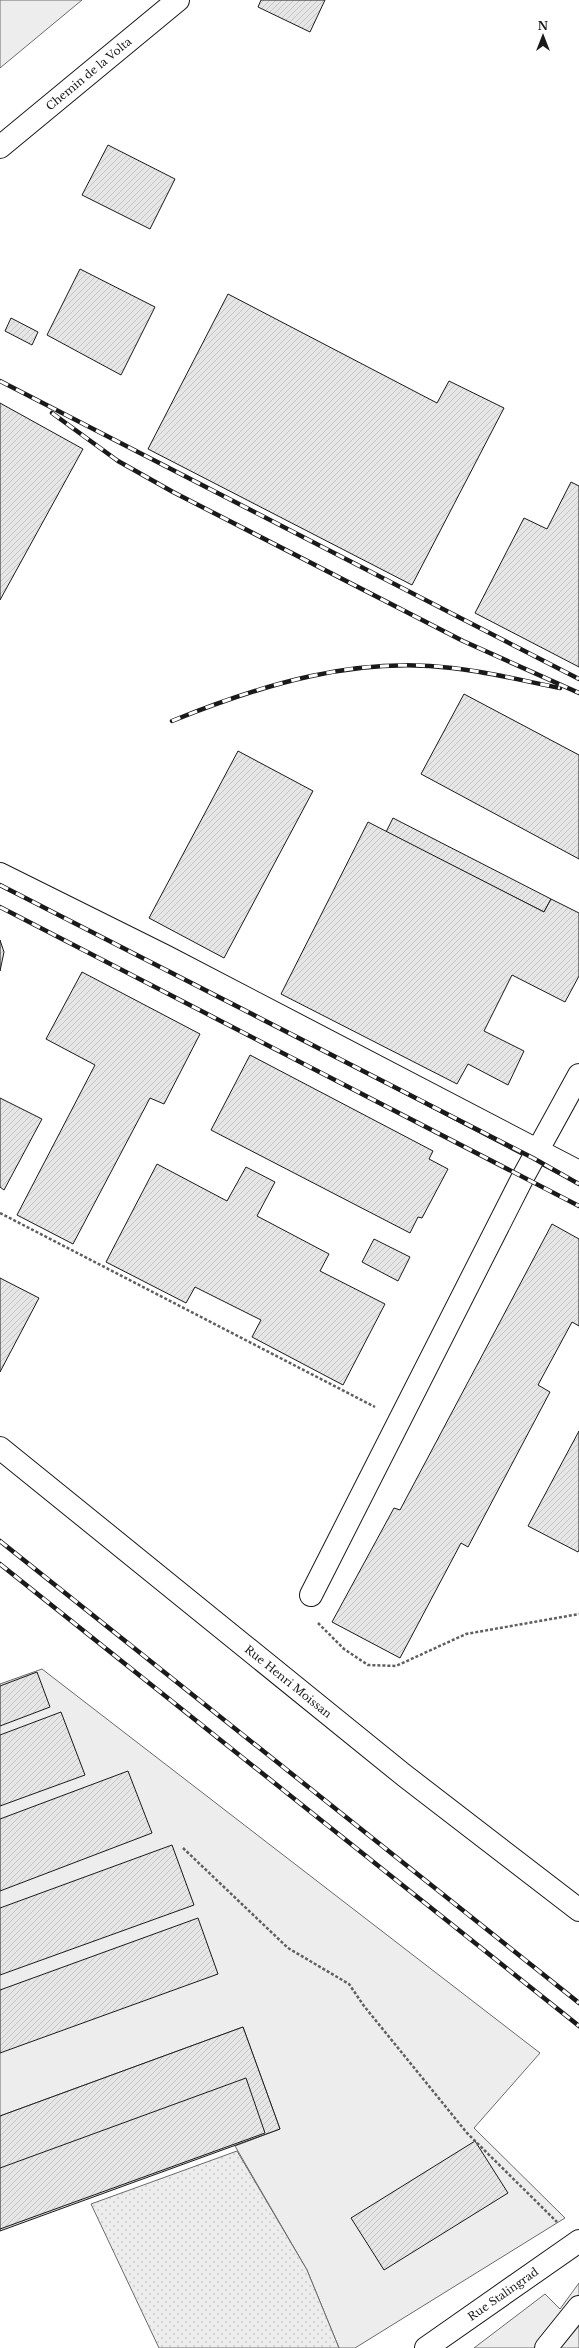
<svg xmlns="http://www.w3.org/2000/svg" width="579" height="2348" viewBox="0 0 579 2348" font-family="'Libre Baskerville',serif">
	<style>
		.built { fill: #ededed; stroke: #6a6a6a }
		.garden { fill: url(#garden-dots); stroke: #6a6a6a }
		.building { fill: url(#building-hatch); stroke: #1a1a1a }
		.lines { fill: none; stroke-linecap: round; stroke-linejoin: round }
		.minor-casing { stroke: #1a1a1a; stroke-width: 24 }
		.path { stroke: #5f5f5f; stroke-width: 2.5; stroke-dasharray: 3 2; stroke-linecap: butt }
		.minor { stroke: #fff; stroke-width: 22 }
		.rail-casing { stroke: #1a1a1a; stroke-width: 4.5 }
		.rail { stroke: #fff; stroke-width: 3; stroke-dasharray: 9; stroke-linecap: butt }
		.labels { text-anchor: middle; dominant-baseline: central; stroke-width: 3; stroke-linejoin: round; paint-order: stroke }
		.street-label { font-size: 11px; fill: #1a1a1a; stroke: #fff }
	</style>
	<defs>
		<pattern id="garden-dots" width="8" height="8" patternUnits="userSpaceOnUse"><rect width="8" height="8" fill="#ededed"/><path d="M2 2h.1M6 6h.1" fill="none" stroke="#cbcbcb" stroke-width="1.8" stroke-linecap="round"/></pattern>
		<pattern id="building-hatch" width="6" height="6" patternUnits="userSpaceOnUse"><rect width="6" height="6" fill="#e6e6e6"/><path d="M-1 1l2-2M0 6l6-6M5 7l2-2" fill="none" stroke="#c5c5c5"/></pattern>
	</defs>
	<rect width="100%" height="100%" fill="#fff"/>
	<g class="built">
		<path d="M0 0H82L0 68Z"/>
		<path d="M42 1669 540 2053 474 2128 565 2218 355 2348H339L307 2270 235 2146 280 2129 243 2027 0 2116V1684Z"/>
		<path d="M579 2283V2348H474L545 2294 560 2309Z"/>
	</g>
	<path class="garden" d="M237 2151 307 2270 339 2348H159L91 2204Z"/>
	<g class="building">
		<path d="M261 0H325L310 32 258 7Z"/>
		<path d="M108 145 175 179 150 229 82 195Z"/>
		<path d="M80 269 155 307 121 375 47 335Z"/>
		<path d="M228 294 437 403 449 381 504 408 412 585 148 449Z"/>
		<path d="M11 318 38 332 32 345 5 331Z"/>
		<path d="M0 403 83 449 0 600Z"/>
		<path d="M571 482 579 486V667L475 613 524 518 547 529Z"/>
		<path d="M464 694 579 755V859L421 774Z"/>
		<path d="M238 751 313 791 224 958 149 918Z"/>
		<path d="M393 818 551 899 544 912 386 832Z"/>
		<path d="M368 822 544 912 551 899 579 913V976L565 1002 512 975 484 1031 524 1051 508 1085 468 1064 457 1084 281 994Z"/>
		<path d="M0 940 4 952 0 971Z"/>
		<path d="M82 972 200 1034 164 1104 150 1098 73 1244 17 1215 95 1065 46 1039Z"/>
		<path d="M250 1055 433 1151 429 1159 448 1169 422 1218 418 1217 410 1233 211 1130Z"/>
		<path d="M0 1098 42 1119 4 1190 0 1187Z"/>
		<path d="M157 1164 227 1201 246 1167 275 1182 257 1216 329 1254 320 1271 385 1304 343 1385 252 1337 261 1320 195 1287 186 1303 106 1262Z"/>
		<path d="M552 1224 579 1239V1326L572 1322 538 1385 550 1392 468 1547 461 1543 400 1658 332 1622 394 1508 400 1510Z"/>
		<path d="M374 1239 410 1257 398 1281 362 1262Z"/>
		<path d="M0 1278 39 1298 0 1372Z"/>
		<path d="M579 1431V1550L578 1552 528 1526Z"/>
		<path d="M37 1672 50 1707 0 1726V1686Z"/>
		<path d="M61 1712 85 1775 0 1806V1735Z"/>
		<path d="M128 1771 152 1833 0 1891V1819Z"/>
		<path d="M172 1845 194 1905 0 1975V1908Z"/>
		<path d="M198 1918 218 1974 0 2053V1990Z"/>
		<path d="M243 2027 280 2129 0 2231V2116Z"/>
		<path d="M246 2078 265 2133 0 2229V2168Z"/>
		<path d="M475 2141 508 2193 384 2270 351 2218Z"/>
	</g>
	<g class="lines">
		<g class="minor-casing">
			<g id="minor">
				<path id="s1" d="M0 147 178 0"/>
				<path d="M0 874 165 956 579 1172"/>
				<path id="s2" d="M0 1448 405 1776 579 1910"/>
				<path d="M311 1595 523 1177 579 1075"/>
				<path id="s3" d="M426 2348 579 2241"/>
				<path d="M546 2348 579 2307"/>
			</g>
		</g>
		<g class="path">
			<path d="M0 1213 375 1407"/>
			<path d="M318 1623 344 1649 368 1665 396 1666 466 1634 579 1614"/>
			<path d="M183 1848 288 1948 349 1984 364 2006 467 2133 557 2222"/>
		</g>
		<use href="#minor" class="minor"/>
		<g class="rail-casing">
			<g id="rail">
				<path d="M0 381 579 679"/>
				<path d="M52 413 118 461 173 492 463 641 579 693"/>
				<path d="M172 721C261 685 355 656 452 668 489 672 524 681 560 688"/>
				<path d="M0 885 533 1158 579 1184"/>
				<path d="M0 907 579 1206"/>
				<path d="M0 1541 579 2003"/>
				<path d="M0 1564 579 2026"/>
			</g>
		</g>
		<use href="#rail" class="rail"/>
	</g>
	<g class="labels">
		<g class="street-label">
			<text stroke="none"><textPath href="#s1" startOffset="115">Chemin de la Volta</textPath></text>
			<text stroke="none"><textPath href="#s2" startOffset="371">Rue Henri Moissan</textPath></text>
			<text stroke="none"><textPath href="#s3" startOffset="94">Rue Stalingrad</textPath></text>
		</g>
	</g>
	<g transform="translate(543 36)" stroke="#ffffff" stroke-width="3" paint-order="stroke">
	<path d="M0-3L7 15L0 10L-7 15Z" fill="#1a1a1a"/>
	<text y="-6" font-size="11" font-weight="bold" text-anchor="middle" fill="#1a1a1a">N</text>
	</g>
</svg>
